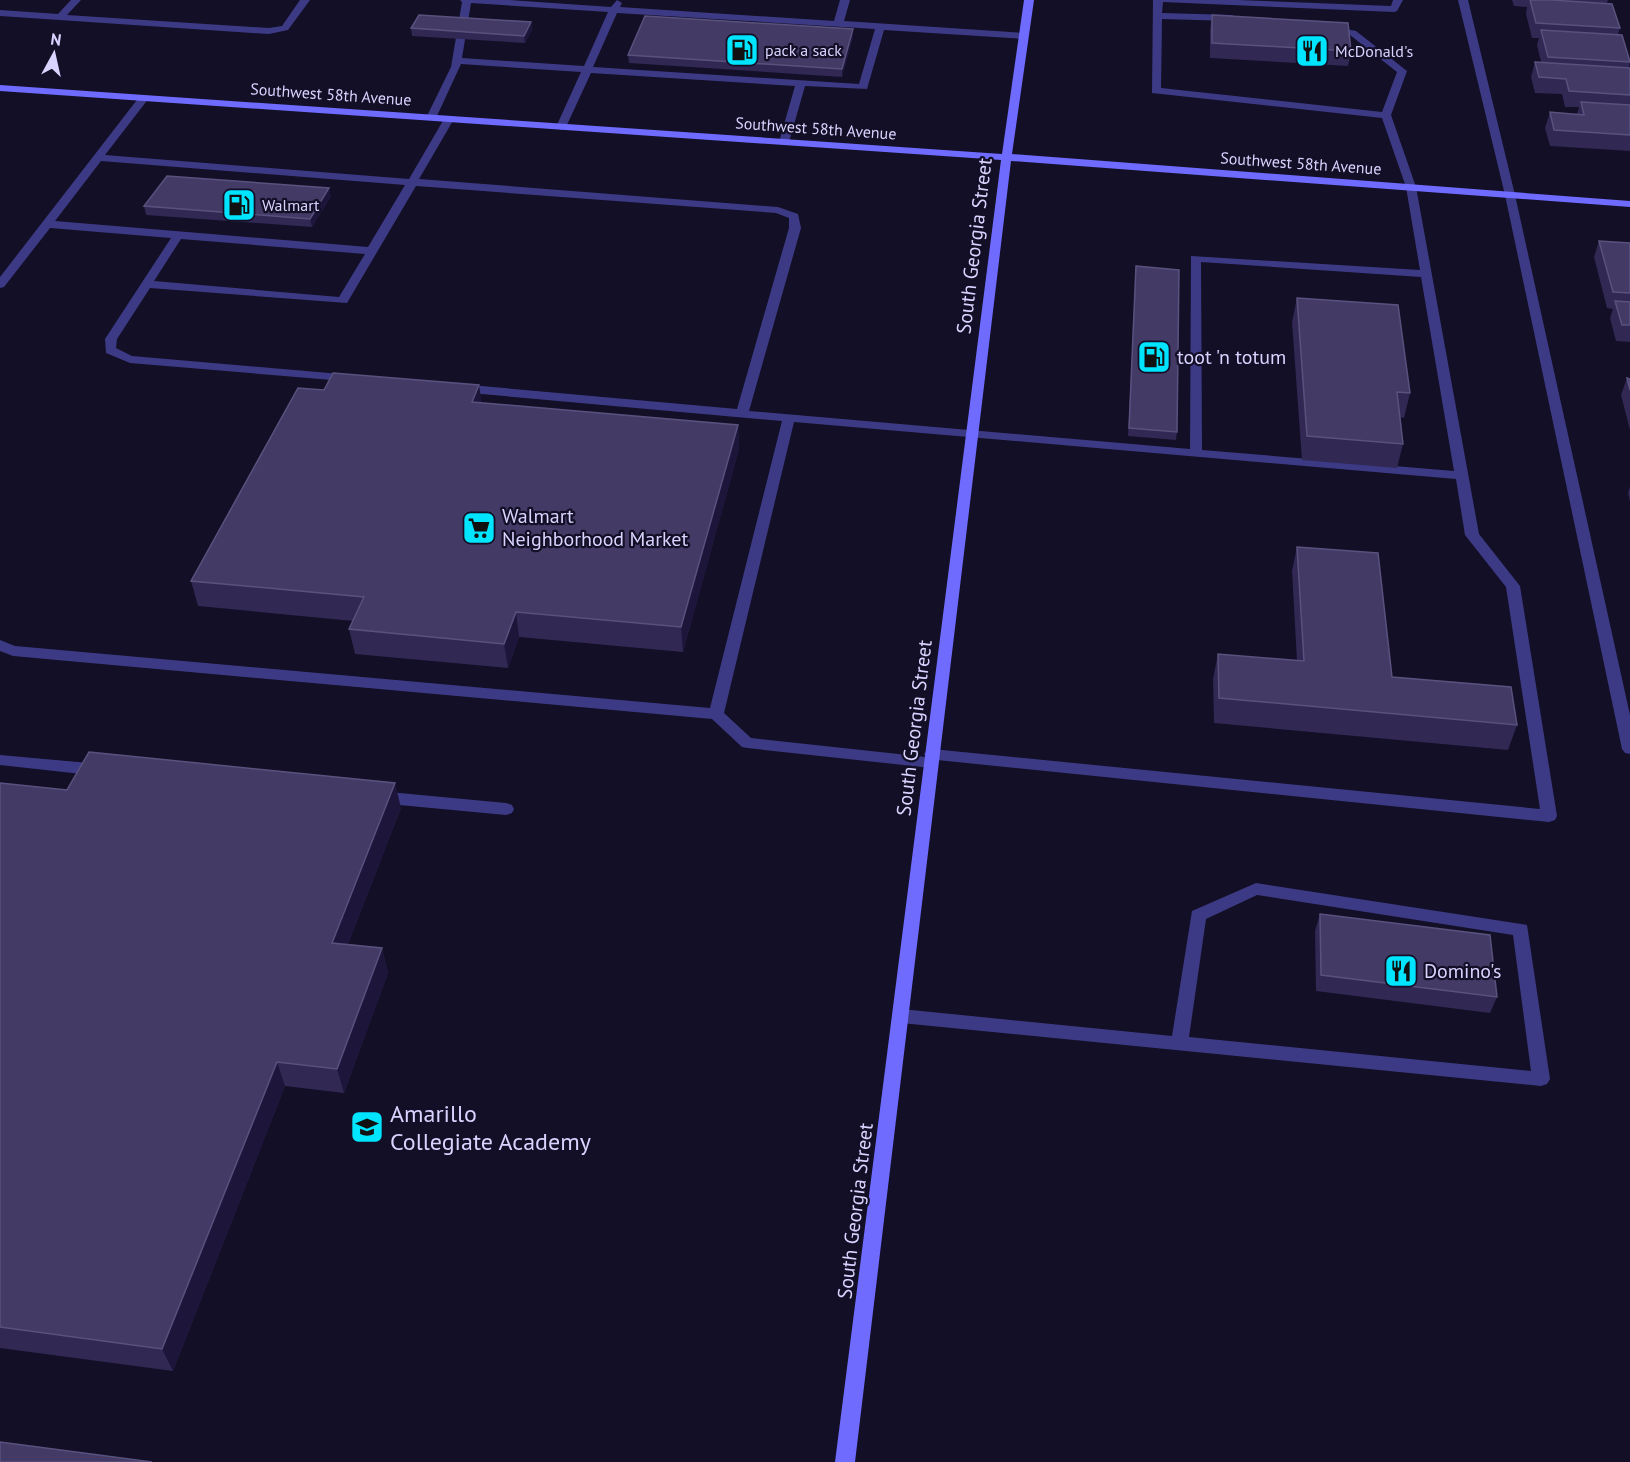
<svg xmlns="http://www.w3.org/2000/svg" width="1630" height="1462" viewBox="0 0 1630 1462" font-family="'PT Sans',sans-serif">
	<style>
		.lines { fill: none; stroke-linecap: round; stroke-linejoin: round }
		.lane { fill: #3d3a85; fill-rule: evenodd }
		.secondary { fill: #6f6bff; fill-rule: evenodd }
		.wall { fill: #312854 }
		.shaded-wall { fill: #1d163a }
		.building { fill: #433a66; stroke: #5a527e; stroke-width: 1.5 }
		.labels { text-anchor: middle; dominant-baseline: central; stroke-width: 4.5; stroke-linejoin: round; paint-order: stroke }
		.far-poi-label { font-size: 16px; fill: #d9d4ff; stroke: #130f26; text-anchor: start }
		.far-street-label { font-size: 16px; fill: #d9d4ff; stroke: #130f26 }
		.street-label { font-size: 20px; fill: #d9d4ff; stroke: #130f26 }
		.poi-label { font-size: 20px; fill: #d9d4ff; stroke: #130f26; text-anchor: start }
		.near-poi-label { font-size: 24px; fill: #d9d4ff; stroke: #130f26; text-anchor: start }
	</style>
	<rect width="100%" height="100%" fill="#130f26"/>
	<g class="lines">
		<g class="lane">
			<path d="M71 0H81L67 15 269 28 282 26 300 0H310L288 30 269 34 0 16V10L58 14Z"/>
			<path d="M460 0H509L611 7 617 0 622 3 620 7 834 21 840 0H850L844 21 1024 33 1029 36 1024 39 884 30 867 89 805 86 789 142 784 145 779 142 795 86 591 73 566 127 561 130 556 127 581 72 461 64 436 118 427 120 426 118 451 67 462 2ZM471 3 608 12 584 66 462 58ZM617 13 875 29 859 84 593 67Z"/>
			<path d="M1153 0H1237L1391 6 1393 0H1403L1397 11 1394 12 1163 2 1162 13 1232 15 1237 18 1232 21 1162 19 1161 88 1382 112 1397 72 1350 35 1327 31 1325 29 1330 26 1356 31 1407 71 1391 115 1416 187 1479 534 1520 586 1557 816 1555 820 1549 822 937 760 939 763 936 767 931 768 747 748 742 747 712 719 13 656 0 651V640L15 646 710 708 782 421 459 392 453 388 459 384 737 409 789 228V218L776 213 416 186 347 303 150 288 117 339 116 348 132 356 352 375 356 376 358 379 356 382 130 363 106 353 105 339 171 238 50 228 4 287 0 288V277L140 96 149 98 105 155 409 179 444 119 449 116 454 119 419 179 778 207 798 214 801 228 749 411 1190 449 1191 256 1420 270 1406 187 1382 118 1152 93ZM101 161 405 185 368 247 55 221ZM181 239 365 254 339 297 154 281ZM1201 262 1421 277 1454 471 1202 450ZM794 422 1456 479 1465 535 1506 587 1540 809 932 749 927 750 924 754 926 757 751 738 724 713Z"/>
			<path d="M1458 0H1468L1515 195 1630 715V754L1625 753 1622 749 1505 195Z"/>
			<path d="M0 755 100 764 105 766 108 770 105 774 100 776 0 765Z"/>
			<path d="M378 791 506 803 512 805 514 809 512 813 506 815 378 803 373 801 370 797 373 793Z"/>
			<path d="M1256 883 1527 925 1550 1079 1547 1084 1541 1086 901 1023 895 1021 892 1016 895 1011 901 1009 1172 1036 1192 911ZM1257 895 1513 935 1531 1071 1189 1037 1206 919Z"/>
		</g>
		<path class="secondary" d="M1024 0H1034L1012 154 1630 201V207L1011 161 855 1462H835L1001 160 0 91V85L1002 154Z"/>
	</g>
	<g class="wall">
		<path d="M1512 0H1608L1607 3 1620 28 1618 34 1630 60 1629 68H1630V151L1550 146 1545 128 1550 112 1577 114 1579 107H1565L1562 94 1535 93 1531 77 1535 62H1541L1537 45 1539 38H1532L1526 14 1527 7 1514 6Z"/>
		<path d="M1212 15 1351 51 1348 66 1210 58V30Z"/>
		<path d="M531 22 532 30 525 43 412 36 411 28Z"/>
		<path d="M853 29V37L842 77 629 63 628 55Z"/>
		<path d="M331 196 312 227 146 215 144 206Z"/>
		<path d="M1599 241 1630 243V342L1616 341 1610 318 1613 309 1607 308 1594 257Z"/>
		<path d="M1136 266 1177 432 1176 440 1128 436Z"/>
		<path d="M1297 298 1410 393 1404 418 1400 417 1403 444 1397 468 1302 460 1292 322Z"/>
		<path d="M1627 378 1630 379V430L1621 395Z"/>
		<path d="M324 390 738 425 739 449 683 652 519 637 508 668 355 654 349 629 353 621 198 606 191 581Z"/>
		<path d="M1630 486V502L1628 493Z"/>
		<path d="M1297 547 1392 677 1517 725 1508 750 1214 723 1213 679 1218 654 1297 661 1292 571Z"/>
		<path d="M0 783 67 790 401 808 348 944 382 948 388 973 344 1093 285 1086 173 1371 0 1348Z"/>
		<path d="M1320 914 1497 997 1490 1013 1316 991 1315 931Z"/>
	</g>
	<g class="shaded-wall">
		<path d="M531 22 532 30 525 43 524 36Z"/>
		<path d="M853 29V37L842 77V69Z"/>
		<path d="M329 188 331 196 312 227 310 219Z"/>
		<path d="M479 385 483 410 472 402Z"/>
		<path d="M738 425 739 449 683 652 681 627Z"/>
		<path d="M516 612 519 637 508 668 504 644Z"/>
		<path d="M395 783 401 808 339 967 332 943Z"/>
		<path d="M382 948 388 973 344 1093 337 1069Z"/>
		<path d="M277 1062 285 1086 173 1371 162 1349Z"/>
	</g>
	<g class="building">
		<path d="M1530 0H1552L1612 4 1620 28 1536 23Z"/>
		<path d="M419 15 531 22 524 36 411 28Z"/>
		<path d="M1212 15 1348 23 1351 51 1212 43Z"/>
		<path d="M645 16 853 29 842 69 628 55Z"/>
		<path d="M1541 30 1622 35 1630 62 1548 57Z"/>
		<path d="M1535 62 1630 68V95L1569 91 1566 79 1539 77Z"/>
		<path d="M1581 102 1630 105V135L1554 130 1550 112 1584 115Z"/>
		<path d="M167 176 329 188 310 219 144 206Z"/>
		<path d="M1599 241 1630 243V293L1613 292Z"/>
		<path d="M1136 266 1179 270 1177 432 1129 428Z"/>
		<path d="M1297 298 1398 305 1410 393 1397 392 1403 444 1307 436Z"/>
		<path d="M1615 301 1630 302V325H1622Z"/>
		<path d="M333 373 479 385 472 402 738 425 681 627 516 612 504 644 349 629 364 597 191 581 298 388 324 390Z"/>
		<path d="M1627 378 1630 379V390Z"/>
		<path d="M1297 547 1378 553 1392 677 1511 687 1517 725 1219 698 1218 654 1304 661Z"/>
		<path d="M89 752 395 783 332 943 382 948 337 1069 277 1062 162 1349 0 1327V783L67 790Z"/>
		<path d="M1320 914 1490 935 1497 997 1321 975Z"/>
		<path d="M0 1442 152 1462H0Z"/>
	</g>
	<defs>
		<g id="fuel-square" transform="scale(1.725)"><rect x="-9" y="-9" width="18" height="18" rx="4" fill="#00e5ff" stroke="#130f26"/><path d="M-5.5-6h7V0h2V4h1.3V-2.5L3-4.5l.8-.8L6-3V5H2.5V1h-1V6h-7ZM-4.2-4.7v3.2H.2V-4.7Z" fill="#111"/></g>
		<g id="restaurant-square" transform="scale(1.725)"><rect x="-9" y="-9" width="18" height="18" rx="4" fill="#00e5ff" stroke="#130f26"/><path d="M-5-6h1v4h1v-4h1v4h1v-4h1v5L-1.5 .5V6h-2V.5L-5-1ZM5-6V6H3V1.5H1.5Q1.5-4 5-6Z" fill="#111"/></g>
		<g id="supermarket-square" transform="scale(1.725)"><rect x="-9" y="-9" width="18" height="18" rx="4" fill="#00e5ff" stroke="#130f26"/><path d="M-6-5.5h2.5l.6 2H6L4.5 2H-2.5L-4.4-4H-6ZM-1.5 3.2a1.3 1.3 0 1 0 .1 0ZM3 3.2a1.3 1.3 0 1 0 .1 0Z" fill="#111"/></g>
		<g id="school-square" transform="scale(1.725)"><rect x="-9" y="-9" width="18" height="18" rx="4" fill="#00e5ff" stroke="#130f26"/><path d="M0-5L7-2L0 1L-7-2ZM-4 1L0 2.5L4 1V4Q0 6-4 4Z" fill="#111"/></g>
	</defs>
	<g fill-rule="evenodd">
		<use href="#fuel-square" x="742" y="50"/>
		<use href="#restaurant-square" x="1312" y="51"/>
		<use href="#fuel-square" x="239" y="205"/>
		<use href="#fuel-square" x="1154" y="357"/>
		<use href="#supermarket-square" x="479" y="528"/>
		<use href="#restaurant-square" x="1401" y="971"/>
		<use href="#school-square" x="367" y="1127"/>
	</g>
	<g class="labels">
		<g class="far-poi-label">
			<text x="765" y="50">pack a sack</text>
			<text x="1335" y="51">McDonald's</text>
			<text x="262" y="205">Walmart</text>
		</g>
		<g class="far-street-label">
			<text transform="translate(331 94) rotate(4)">Southwest 58th Avenue</text>
			<text transform="translate(816 128) rotate(4)">Southwest 58th Avenue</text>
			<text transform="translate(1301 163) rotate(4)">Southwest 58th Avenue</text>
		</g>
		<g class="street-label">
			<text transform="translate(974 246) rotate(-83)">South Georgia Street</text>
			<text transform="translate(914 728) rotate(-83)">South Georgia Street</text>
			<text transform="translate(855 1211) rotate(-83)">South Georgia Street</text>
		</g>
		<g class="poi-label">
			<text x="1177" y="357">toot 'n totum</text>
			<text x="502" y="516">Walmart<tspan x="502" dy="23">Neighborhood Market</tspan></text>
			<text x="1424" y="971">Domino's</text>
		</g>
		<g class="near-poi-label">
			<text x="390" y="1113">Amarillo<tspan x="390" dy="28">Collegiate Academy</tspan></text>
		</g>
	</g>
	<g transform="translate(54 54) rotate(8)" stroke="#130f26" stroke-width="4.5" paint-order="stroke">
	<path d="M0-4.5L10 22L0 15L-10 22Z" fill="#d9d4ff"/>
	<text y="-9" font-size="16" font-weight="bold" text-anchor="middle" fill="#d9d4ff">N</text>
	</g>
</svg>
